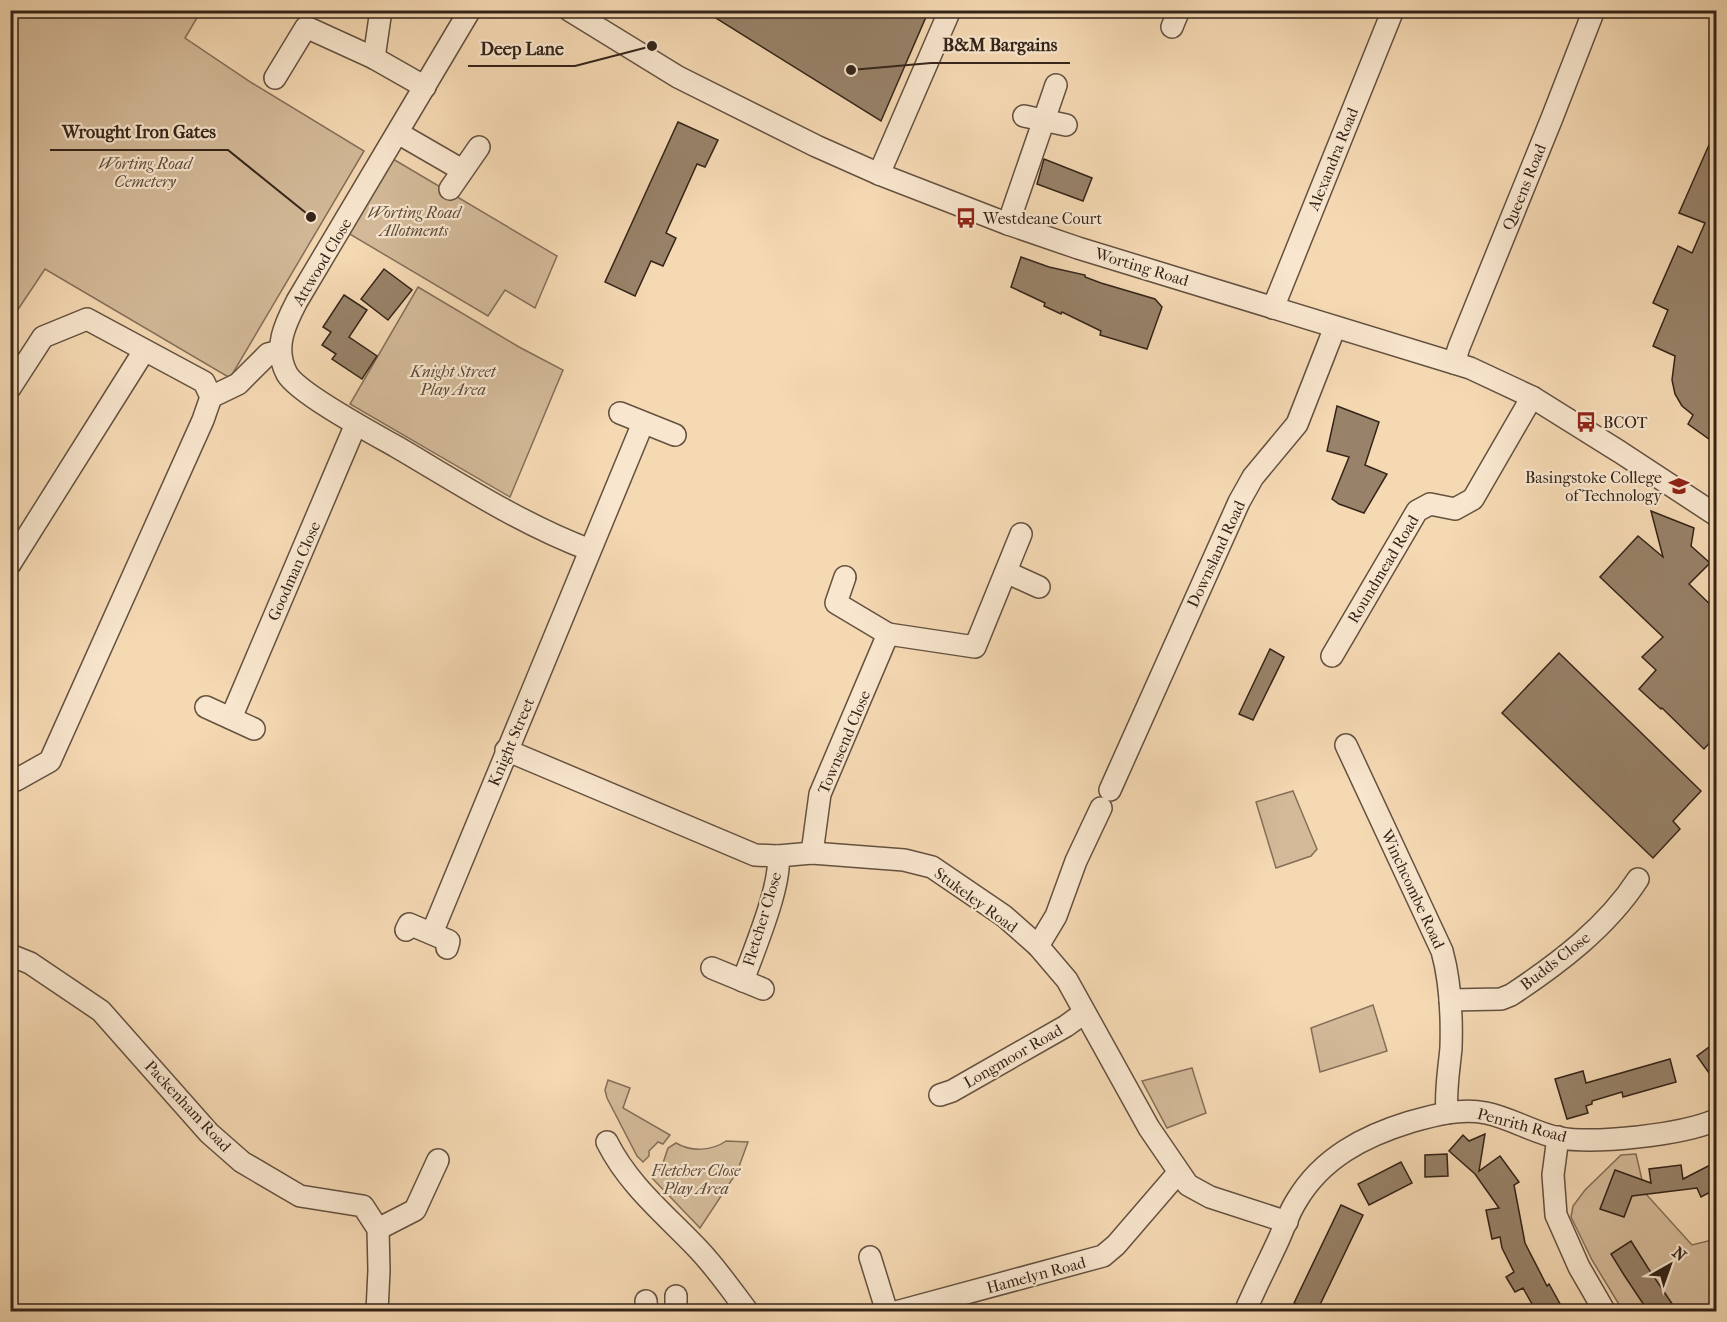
<svg xmlns="http://www.w3.org/2000/svg" width="1727" height="1322" viewBox="0 0 1727 1322" font-family="'IM FELL French Canon',serif">
	<style>
		.green { fill: #d4ba99; stroke: #846f59; stroke-width: 1.5 }
		.building { fill: #988269; stroke: #342419; stroke-width: 1.5 }
		.lines { fill: none; stroke-linecap: round; stroke-linejoin: round }
		.minor-casing { stroke: #645140; stroke-width: 24 }
		.minor { stroke: #f8e6ce; stroke-width: 21 }
		.labels { text-anchor: middle; dominant-baseline: central; stroke-width: 4.5; stroke-linejoin: round; paint-order: stroke }
		.street-label { font-size: 16px; fill: #342419; stroke: #f8e6ce }
		.park-label { font-size: 16px; font-style: italic; fill: #5c4a39; stroke: #f8e6ce }
		.poi-label { font-size: 16px; fill: #342419; stroke: #f8e6ce; text-anchor: start }
		.leader { fill: none; stroke: #342419; stroke-width: 2 }
		.callout-dot { fill: #342419; stroke: #f8e6ce; stroke-width: 2 }
		.callout-label { font-size: 18px; text-anchor: middle; font-weight: bold; fill: #342419; stroke: #f8e6ce; stroke-width: 4.5; stroke-linejoin: round; paint-order: stroke }
	</style>
	<rect width="100%" height="100%" fill="#f5d9b3"/>
	<filter id="stains"><feTurbulence type="fractalNoise" baseFrequency=".00333" numOctaves="4"/><feColorMatrix values="0 0 0 0 .2 0 0 0 0 .09 0 0 0 0 .02 0 0 0 .5 -.17"/></filter>
	<radialGradient id="worn" r=".72"><stop offset=".6" stop-color="#630" stop-opacity="0"/><stop offset="1" stop-color="#630" stop-opacity=".3"/></radialGradient>
	<g class="green">
		<path d="M11 11H201L185 38 252 83 364 151 230 378 45 269 11 320Z"/>
		<path d="M393 159 557 256 535 308 505 290 488 316 348 233Z"/>
		<path d="M418 287 519 347 563 370 510 497 350 404Z"/>
		<path d="M1293 791 1317 849 1311 856 1276 868 1256 802Z"/>
		<path d="M1373 1005 1387 1051 1320 1072 1311 1028Z"/>
		<path d="M1192 1068 1206 1113 1167 1128 1142 1081Z"/>
		<path d="M608 1080 630 1088 623 1108 670 1135 663 1144 658 1142 649 1151V1156L643 1162 637 1156 607 1098 605 1090Z"/>
		<path d="M726 1141 748 1142 737 1172 700 1228 652 1178V1173L662 1166 668 1148 676 1143C691 1152 712 1151 726 1141Z"/>
		<path d="M1636 1154 1645 1193 1692 1245 1712 1240V1245L1716 1243V1311H1623L1592 1260 1571 1217 1573 1206 1585 1190 1621 1155Z"/>
	</g>
	<g class="building">
		<path d="M703 10H929L881 121Z"/>
		<path d="M678 122 718 140 705 167 697 164 666 233 676 238 663 266 651 261 635 296 605 282Z"/>
		<path d="M1716 129V444L1688 424 1693 415 1682 406 1675 394 1672 380 1675 356 1653 346 1668 310 1653 303 1678 246 1692 253 1705 223 1679 213Z"/>
		<path d="M1044 159 1092 178 1083 201 1037 184Z"/>
		<path d="M1021 257 1049 267 1085 275V277L1101 283 1155 299 1162 307 1147 349 1100 335 1101 331 1062 312 1061 314 1044 306 1045 303 1011 287Z"/>
		<path d="M384 269 412 290 388 320 361 299Z"/>
		<path d="M344 295 367 310 349 337 377 356 362 379 332 359 336 354 322 345 331 332 323 327Z"/>
		<path d="M1337 406 1379 422 1365 465 1387 474 1364 513 1339 504 1332 499 1349 457 1327 451Z"/>
		<path d="M1651 511 1694 528 1691 546 1710 563 1689 584 1716 610V736L1704 749 1662 708 1661 709 1639 689 1656 670 1642 657 1663 637 1600 577 1638 536 1663 557Z"/>
		<path d="M1270 649 1284 657 1253 720 1239 714Z"/>
		<path d="M1559 653 1701 791 1673 821 1680 829 1653 858 1502 713Z"/>
		<path d="M1716 1042V1083L1697 1056Z"/>
		<path d="M1670 1059 1676 1082 1623 1097 1622 1092 1592 1101V1104L1586 1106 1588 1113 1567 1119 1555 1079 1583 1071 1586 1083Z"/>
		<path d="M1485 1134 1479 1171 1500 1156 1519 1182 1514 1185 1525 1243 1547 1286 1549 1284 1564 1311H1536L1523 1288 1515 1292 1506 1277 1514 1272 1502 1248 1500 1237 1492 1239 1486 1210 1499 1208 1475 1174 1449 1151 1463 1135 1469 1141Z"/>
		<path d="M1447 1154 1448 1176 1425 1177V1155Z"/>
		<path d="M1401 1162 1412 1183 1369 1205 1358 1184Z"/>
		<path d="M1716 1162V1189L1701 1197 1697 1188 1632 1196 1624 1217 1600 1209 1615 1170 1651 1183 1649 1169 1681 1165 1683 1179Z"/>
		<path d="M1341 1205 1363 1215 1317 1311H1313L1294 1303Z"/>
		<path d="M1631 1241 1648 1268 1677 1311H1648L1624 1275 1611 1254Z"/>
	</g>
	<g class="lines">
		<g class="minor-casing">
			<g id="minor">
				<path d="M470 10 297 301C285 324 273 348 287 374 299 394 374 434 397 447 460 484 521 524 590 550"/>
				<path d="M569 10 678 77 816 146 879 174 1008 224 1078 248 1470 368 1532 397 1620 452 1716 515"/>
				<path d="M1172 27 1179 10"/>
				<path d="M374 58 381 10"/>
				<path d="M275 78 306 27 374 58 425 87"/>
				<path d="M1024 116 1066 125"/>
				<path d="M398 133 462 170"/>
				<path d="M879 174 950 10"/>
				<path d="M450 189 479 147"/>
				<path d="M1008 224 1056 85"/>
				<path d="M1273 308 1393 10"/>
				<path d="M1454 363 1459 347 1552 118 1594 10"/>
				<path d="M10 388 43 337 87 319 204 382 211 397 203 420 50 761 16 780 10 777"/>
				<path d="M211 397 238 384 268 354 280 351"/>
				<path d="M620 413 675 435"/>
				<path d="M10 564 144 351"/>
				<path d="M1006 572 1039 587"/>
				<path d="M845 577 836 603 888 634"/>
				<path d="M1332 656 1417 511 1430 504 1455 509 1473 499 1532 397"/>
				<path d="M206 707 254 729"/>
				<path d="M231 718 356 424"/>
				<path d="M1346 745 1442 951C1451 983 1452 1015 1451 1048 1449 1070 1445 1091 1447 1113"/>
				<path d="M506 750 755 855 778 856 812 853 904 860 932 867 1004 916 1038 946 1067 980 1149 1128 1188 1185 1210 1197 1287 1222"/>
				<path d="M1110 790 1239 502 1253 477 1297 424 1335 327"/>
				<path d="M812 853 820 794 888 634 975 647 1021 534"/>
				<path d="M406 930 409 924 449 941 447 948"/>
				<path d="M432 933 643 423"/>
				<path d="M1038 946 1056 916 1076 861 1101 808"/>
				<path d="M10 955 30 963 101 1011 209 1133 242 1162 300 1196 363 1206 378 1229 379 1270 377 1312"/>
				<path d="M712 968 763 989"/>
				<path d="M743 981C753 952 782 885 778 856"/>
				<path d="M1450 1000 1501 999 1511 995C1558 964 1607 927 1638 879"/>
				<path d="M940 1095 952 1091 1066 1026 1084 1013"/>
				<path d="M1558 1137 1553 1175 1556 1215 1579 1267 1605 1312"/>
				<path d="M607 1142C629 1186 666 1215 699 1250 717 1269 732 1291 748 1312"/>
				<path d="M378 1229 415 1210 438 1160"/>
				<path d="M870 1257 887 1312"/>
				<path d="M676 1296V1312"/>
				<path d="M646 1301 647 1312"/>
				<path d="M896 1312 1103 1256 1116 1245 1178 1173"/>
				<path d="M1245 1312C1255 1288 1267 1265 1278 1241 1284 1228 1289 1212 1297 1200 1322 1158 1364 1136 1410 1122 1435 1115 1460 1108 1486 1113 1511 1118 1534 1133 1559 1138 1597 1144 1681 1135 1716 1120"/>
			</g>
		</g>
		<use href="#minor" class="minor"/>
	</g>
	<defs>
		<g id="bus-bare" transform="scale(1.62)"><path d="M-5-6H5V4H4V6H2V4H-2V6H-4V4H-5ZM-3.5-4V0h7V-4ZM-3.5 1.2v1.5H-2V1.2ZM2 1.2v1.5H3.5V1.2Z" fill="#8f2418" stroke="#f8e6ce" stroke-width="2.5" paint-order="stroke"/></g>
		<g id="university-bare" transform="scale(1.62)"><path d="M0-5L7-2L0 1L-7-2ZM-4 1L0 2.5L4 1V4Q0 6-4 4Z" fill="#8f2418" stroke="#f8e6ce" stroke-width="2.5" paint-order="stroke"/></g>
	</defs>
	<g fill-rule="evenodd">
		<use href="#bus-bare" x="966" y="218"/>
		<use href="#bus-bare" x="1586" y="422"/>
		<use href="#university-bare" x="1679" y="486"/>
	</g>
	<g class="labels">
		<g class="street-label">
			<text transform="translate(1333 159) rotate(-68)">Alexandra Road</text>
			<text transform="translate(1524 187) rotate(-68)">Queens Road</text>
			<text transform="translate(322 262) rotate(-59)">Attwood Close</text>
			<text transform="translate(1142 267) rotate(17)">Worting Road</text>
			<text transform="translate(1216 554) rotate(-65)">Downsland Road</text>
			<text transform="translate(1383 569) rotate(-59)">Roundmead Road</text>
			<text transform="translate(294 571) rotate(-66)">Goodman Close</text>
			<text transform="translate(511 742) rotate(-67)">Knight Street</text>
			<text transform="translate(844 742) rotate(-67)">Townsend Close</text>
			<text transform="translate(1413 889) rotate(65)">Winchcombe Road</text>
			<text transform="translate(976 900) rotate(36)">Stukeley Road</text>
			<text transform="translate(762 919) rotate(-73)">Fletcher Close</text>
			<text transform="translate(1555 961) rotate(-38)">Budds Close</text>
			<text transform="translate(1013 1056) rotate(-30)">Longmoor Road</text>
			<text transform="translate(188 1106) rotate(47)">Packenham Road</text>
			<text transform="translate(1522 1125) rotate(15)">Penrith Road</text>
			<text transform="translate(1036 1275) rotate(-15)">Hamelyn Road</text>
		</g>
		<g class="park-label">
			<text x="145" y="163">Worting Road<tspan x="145" dy="18">Cemetery</tspan></text>
			<text x="414" y="212">Worting Road<tspan x="414" dy="18">Allotments</tspan></text>
			<text x="453" y="371">Knight Street<tspan x="453" dy="18">Play Area</tspan></text>
			<text x="696" y="1170">Fletcher Close<tspan x="696" dy="18">Play Area</tspan></text>
		</g>
		<g class="poi-label">
			<text x="983" y="218">Westdeane Court</text>
			<text x="1603" y="422">BCOT</text>
			<text x="1662" y="477" text-anchor="end">Basingstoke College<tspan x="1662" dy="18">of Technology</tspan></text>
		</g>
	</g>
	<path class="leader" d="M851 70L931 63H1070M652 46L575 66H468M311 217L228 150H50"/>
	<g class="callout-dot">
		<circle cx="851" cy="70" r="6"/>
		<circle cx="652" cy="46" r="6"/>
		<circle cx="311" cy="217" r="6"/>
	</g>
	<g class="callout-label">
		<text x="1000" y="51">B&amp;M Bargains</text>
		<text x="522" y="55">Deep Lane</text>
		<text x="139" y="138">Wrought Iron Gates</text>
	</g>
	<rect width="1727" height="1322" fill="none" stroke="#f5d9b3" stroke-width="36"/>
	<rect x="12" y="12" width="1703" height="1298" fill="none" stroke="#342419" stroke-width="3"/>
	<rect x="18" y="18" width="1691" height="1286" fill="none" stroke="#342419" stroke-width="1.5"/>
	<g transform="translate(1670 1265) rotate(40)" stroke="#f8e6ce" stroke-width="4.5" paint-order="stroke">
	<path d="M0-4.5L10 22L0 15L-10 22Z" fill="#342419"/>
	<text y="-9" font-size="16" font-weight="bold" text-anchor="middle" fill="#342419">N</text>
	</g>
	<rect width="100%" height="100%" filter="url(#stains)"/>
	<rect width="100%" height="100%" fill="url(#worn)"/>
</svg>
